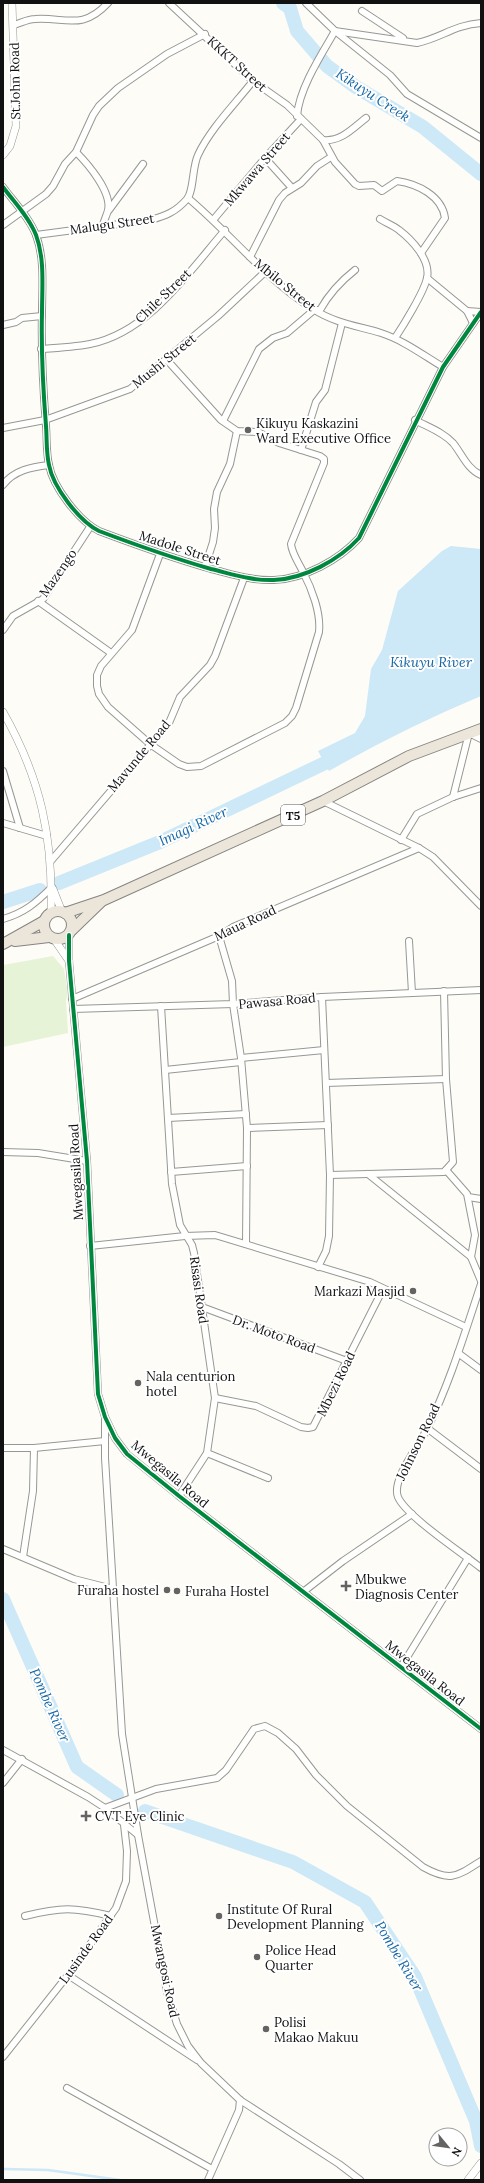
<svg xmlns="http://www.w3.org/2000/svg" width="484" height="2183" viewBox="0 0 484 2183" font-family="Lora,serif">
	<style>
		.green { fill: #e7f3d7 }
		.water { fill: #cde8f7 }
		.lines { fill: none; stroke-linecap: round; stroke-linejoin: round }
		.stream { stroke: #cde8f7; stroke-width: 2.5 }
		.river { stroke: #cde8f7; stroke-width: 14 }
		.minor-casing { stroke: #979795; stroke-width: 8 }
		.tertiary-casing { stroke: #979795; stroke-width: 8 }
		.trunk-casing { stroke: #858482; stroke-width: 12 }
		.minor { stroke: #fffffe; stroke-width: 6 }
		.tertiary { stroke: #fffffe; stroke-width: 7 }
		.trunk { stroke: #ece5da; stroke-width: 10 }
		.cycleway-casing { stroke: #fff; stroke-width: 6 }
		.cycleway { stroke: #00873e; stroke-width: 4 }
		.poi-dot { fill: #646362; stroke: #fff; stroke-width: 1.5 }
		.labels { text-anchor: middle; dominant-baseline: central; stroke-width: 4; stroke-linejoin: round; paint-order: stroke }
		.shield { fill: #fff; stroke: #585858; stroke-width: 1 }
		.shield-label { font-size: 12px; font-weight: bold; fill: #111 }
		.street-label { font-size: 13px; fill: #111; stroke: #fff }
		.poi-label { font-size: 13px; fill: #111; stroke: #fff; text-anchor: start }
		.water-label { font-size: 14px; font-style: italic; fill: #1768a6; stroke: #fff }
	</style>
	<rect width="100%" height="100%" fill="#fdfcf7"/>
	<path class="green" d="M53 956 64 969 68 994 66 1000 68 1033 3 1047V965Z"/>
	<path class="water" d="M451 546 481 549V696C429 718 378 743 329 771L318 751 355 733 365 716 371 669 382 650 398 591 442 551Z"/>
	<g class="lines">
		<path class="stream" d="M3 2169 48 2170 120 2180"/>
		<g class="river">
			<path d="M283 3 290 8 297 31 327 66 356 87 423 127 481 174"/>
			<path d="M59 883 160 842 325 763"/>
			<path d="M3 902 40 890"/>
			<path d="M3 1599 77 1767 117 1795"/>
			<path d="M145 1811 293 1862 365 1902 415 1977 476 2121 481 2146"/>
		</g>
		<g class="minor-casing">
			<g id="minor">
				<path d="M169 3 253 81 287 105 323 140C341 142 353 128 366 118"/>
				<path d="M306 3 335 31 390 75 407 94 481 138"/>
				<path d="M362 11 403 38"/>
				<path d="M14 25C21 23 28 19 35 19 66 17 82 31 108 3"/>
				<path d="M297 116C299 89 321 55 335 31L417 43C441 38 454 25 481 23"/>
				<path d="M323 140 335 162 355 184 359 186 374 185 382 191 397 181C418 184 442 196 445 218L421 253"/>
				<path d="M76 152C88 164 112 192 108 210 107 215 104 220 103 225"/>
				<path d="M265 158 292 188"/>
				<path d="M3 187C14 202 29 217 36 235 45 259 42 288 42 313 41 351 43 388 46 426 47 438 46 452 49 465 53 487 79 521 99 531 136 545 173 558 211 569 232 574 252 581 274 580 304 579 339 560 359 538L443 367 481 312"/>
				<path d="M188 198C231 234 265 279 313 309 334 323 358 326 381 333 403 340 423 355 443 367"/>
				<path d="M109 210 143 164"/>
				<path d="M214 219 265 158 301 119"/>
				<path d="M380 219C386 223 393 225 399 230 412 240 431 260 427 278 424 292 403 326 395 338"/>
				<path d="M3 225 46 194 53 186 65 164 76 152 93 115 99 106 118 88 167 54 205 34"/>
				<path d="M36 235 150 220C165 216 176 212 187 199 194 191 192 167 198 155 210 129 235 104 253 81"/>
				<path d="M250 257 279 200 285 193 301 183 317 166 331 157"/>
				<path d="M427 278 467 311"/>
				<path d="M473 323 467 311 481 312"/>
				<path d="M3 325 16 322 22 318 42 316"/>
				<path d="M41 349C57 348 74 347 90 344 149 332 188 273 225 230"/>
				<path d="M415 420C428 427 443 432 453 443 462 454 467 469 481 475"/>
				<path d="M223 421 259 349 273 338 287 333 314 310H320C329 294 341 281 355 270"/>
				<path d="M3 428 45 420 130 389 218 316 265 272"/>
				<path d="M301 450 316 402 325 390 342 323"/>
				<path d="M3 485C14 470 32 467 49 465"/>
				<path d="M160 554 132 630 101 666 97 675V686L99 694 108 707 150 744 179 764 187 767 201 766 285 723 292 716 296 708 319 632C321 613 312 589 303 572 299 563 292 554 291 544L324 463V459L320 456 279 443 258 432 237 431 221 420 167 360"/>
				<path d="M205 567 213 542 215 528 214 509 217 492 230 464 237 431"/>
				<path d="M38 601 111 653"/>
				<path d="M3 630 13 616 43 599 90 527"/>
				<path d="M3 771 20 828"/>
				<path d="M453 797 469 733 481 739"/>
				<path d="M323 801 419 848 433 857 481 906"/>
				<path d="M3 823 47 836"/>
				<path d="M401 840 417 814 453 797 481 788"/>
				<path d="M50 862 169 723 180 697 210 665 215 656 244 578"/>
				<path d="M3 919C24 913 36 903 52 887"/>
				<path d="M219 936 232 981 233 1004 241 1058 247 1128 246 1244"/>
				<path d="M409 941 412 993"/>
				<path d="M72 999 219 936 233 927 419 848"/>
				<path d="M161 1006 172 1184 180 1225 192 1245 194 1253 215 1398 207 1453 179 1496"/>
				<path d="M73 1009 233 1004 322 997 481 990"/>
				<path d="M241 1058 324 1050"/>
				<path d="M165 1070 241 1062"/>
				<path d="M326 1083 446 1079"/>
				<path d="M168 1118 246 1114"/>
				<path d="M247 1128 328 1125"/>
				<path d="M3 1152 38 1153 87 1161"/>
				<path d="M446 1170 467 1194 475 1235 471 1257 481 1281"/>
				<path d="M171 1172 247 1166"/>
				<path d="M368 1174 471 1257"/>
				<path d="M330 1175 444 1172 453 1162 446 1079 444 991"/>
				<path d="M468 1197 481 1199"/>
				<path d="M90 1246 185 1236 215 1235 370 1282 466 1327"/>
				<path d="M318 1267 326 1251 329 1236 330 1175 322 997"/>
				<path d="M481 1284C465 1332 450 1383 427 1429 419 1445 391 1480 398 1497 406 1516 462 1553 481 1568"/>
				<path d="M202 1307 347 1361"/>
				<path d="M458 1353 481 1370"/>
				<path d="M215 1398 256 1406 301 1427 308 1428 313 1427 383 1289"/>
				<path d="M105 1419V1458L122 1734 138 1835"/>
				<path d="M427 1428 481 1469"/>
				<path d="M3 1448H34L105 1441"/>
				<path d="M207 1453 268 1478"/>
				<path d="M3 1549 74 1579 113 1589"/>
				<path d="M23 1557 33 1491 34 1448"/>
				<path d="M303 1592 343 1561 412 1514"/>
				<path d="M401 1667 468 1558"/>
				<path d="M3 1750 88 1797 105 1808 138 1835 167 1992 177 2024 188 2046 201 2063 240 2100 339 2164 360 2180"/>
				<path d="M3 1783 22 1759"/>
				<path d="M105 1808 156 1789 217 1778 226 1770 254 1729 265 1726 278 1733 296 1749 316 1775 347 1806 423 1867C450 1882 456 1877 481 1861"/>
				<path d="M25 1916C61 1907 74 1907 111 1916"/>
				<path d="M68 1975 197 2060"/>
				<path d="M3 2057 68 1975 116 1908 126 1881 127 1851 124 1825"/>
				<path d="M67 2088 212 2169"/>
				<path d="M208 2180 239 2110 240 2100"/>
			</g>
		</g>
		<g class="tertiary-casing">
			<g id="tertiary">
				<path d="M3 155 10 146 16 126 12 3"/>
				<path d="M3 712C41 779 53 837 51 913"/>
				<path d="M53 889 62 912"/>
				<path d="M69 935V961L87 1161 98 1394 105 1417 115 1438 127 1454 179 1496 481 1729"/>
				<path d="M54 939 69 961"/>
				<path d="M468 2180 481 2163"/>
			</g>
		</g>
		<g class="trunk-casing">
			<g id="trunk">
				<circle cx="58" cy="925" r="14"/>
				<path d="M65 913 104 900 323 801 409 756 481 729"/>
				<path d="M72 930 101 902"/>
				<path d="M15 941 49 937"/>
				<path d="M3 944 44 921"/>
			</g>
		</g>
		<use href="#minor" class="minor"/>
		<use href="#tertiary" class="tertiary"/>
		<use href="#trunk" class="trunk"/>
		<g class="cycleway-casing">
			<g id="cycleway">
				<path d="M3 187C14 202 29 217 36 235 45 259 42 288 42 313 41 351 43 388 46 426 47 438 46 452 49 465 53 487 79 521 99 531 136 545 173 558 211 569 232 574 252 581 274 580 304 579 339 560 359 538L443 367 481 312"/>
				<path d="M69 935V961L87 1161 98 1394 105 1417 115 1438 127 1454 179 1496 481 1729"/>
			</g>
		</g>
		<use href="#cycleway" class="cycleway"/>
	</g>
	<g class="poi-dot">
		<circle cx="248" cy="430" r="4"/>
		<circle cx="413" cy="1291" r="4"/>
		<circle cx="138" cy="1383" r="4"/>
		<path d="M344 1580h4v4h4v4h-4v4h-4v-4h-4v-4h4z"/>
		<circle cx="167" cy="1590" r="4"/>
		<circle cx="177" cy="1591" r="4"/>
		<path d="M84 1810h4v4h4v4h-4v4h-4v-4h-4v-4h4z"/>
		<circle cx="219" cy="1916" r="4"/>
		<circle cx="257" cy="1957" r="4"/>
		<circle cx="266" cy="2029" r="4"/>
	</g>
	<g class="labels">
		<rect class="shield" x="281" y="805" width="24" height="20" rx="3"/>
		<g class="shield-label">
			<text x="293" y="815">T5</text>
		</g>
		<g class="street-label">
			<text transform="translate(237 64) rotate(42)">KKKT Street</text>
			<text transform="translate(15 81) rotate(-91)">St.John Road</text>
			<text transform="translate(257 169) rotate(-49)">Mkwawa Street</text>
			<text transform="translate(112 224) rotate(-8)">Malugu Street</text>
			<text transform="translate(285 285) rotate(39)">Mbilo Street</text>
			<text transform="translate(163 296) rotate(-44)">Chile Street</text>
			<text transform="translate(164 361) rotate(-39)">Mushi Street</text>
			<text transform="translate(180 548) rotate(18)">Madole Street</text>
			<text transform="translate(58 573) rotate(-55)">Mazengo</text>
			<text transform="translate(139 756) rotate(-50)">Mavunde Road</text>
			<text transform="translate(245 923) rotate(-25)">Maua Road</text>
			<text transform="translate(277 1001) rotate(-5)">Pawasa Road</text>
			<text transform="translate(76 1172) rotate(-93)">Mwegasila Road</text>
			<text transform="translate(199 1290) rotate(82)">Risasi Road</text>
			<text transform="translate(274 1334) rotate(20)">Dr. Moto Road</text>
			<text transform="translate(336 1384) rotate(-64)">Mbezi Road</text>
			<text transform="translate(418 1442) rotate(-64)">Johnson Road</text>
			<text transform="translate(170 1474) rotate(40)">Mwegasila Road</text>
			<text transform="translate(425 1673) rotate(38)">Mwegasila Road</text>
			<text transform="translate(86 1949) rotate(-54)">Lusinde Road</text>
			<text transform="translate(165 1971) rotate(78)">Mwangosi Road</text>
		</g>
		<g class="poi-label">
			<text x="256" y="423">Kikuyu Kaskazini<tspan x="256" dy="15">Ward Executive Office</tspan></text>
			<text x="405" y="1291" text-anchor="end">Markazi Masjid</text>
			<text x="146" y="1376">Nala centurion<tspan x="146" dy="15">hotel</tspan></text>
			<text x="355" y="1579">Mbukwe<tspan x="355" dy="15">Diagnosis Center</tspan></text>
			<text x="159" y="1590" text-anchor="end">Furaha hostel</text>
			<text x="185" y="1591">Furaha Hostel</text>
			<text x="95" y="1816">CVT Eye Clinic</text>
			<text x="227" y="1909">Institute Of Rural<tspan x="227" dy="15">Development Planning</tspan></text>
			<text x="265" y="1950">Police Head<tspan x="265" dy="15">Quarter</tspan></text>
			<text x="274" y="2022">Polisi<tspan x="274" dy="15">Makao Makuu</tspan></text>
		</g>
		<g class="water-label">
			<text transform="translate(373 95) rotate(33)">Kikuyu Creek</text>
			<text x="431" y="662">Kikuyu River</text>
			<text transform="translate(193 826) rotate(-25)">Imagi River</text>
			<text transform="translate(50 1705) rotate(66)">Pombe River</text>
			<text transform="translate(399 1956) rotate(59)">Pombe River</text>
		</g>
	</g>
	<rect width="484" height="2183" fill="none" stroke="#111111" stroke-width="8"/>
	<g transform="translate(448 2147) rotate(119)"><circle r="19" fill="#ffffff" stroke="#a0a0a0"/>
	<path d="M0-3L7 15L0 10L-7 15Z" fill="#646362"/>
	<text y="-6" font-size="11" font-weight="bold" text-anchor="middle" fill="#111111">N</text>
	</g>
</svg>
